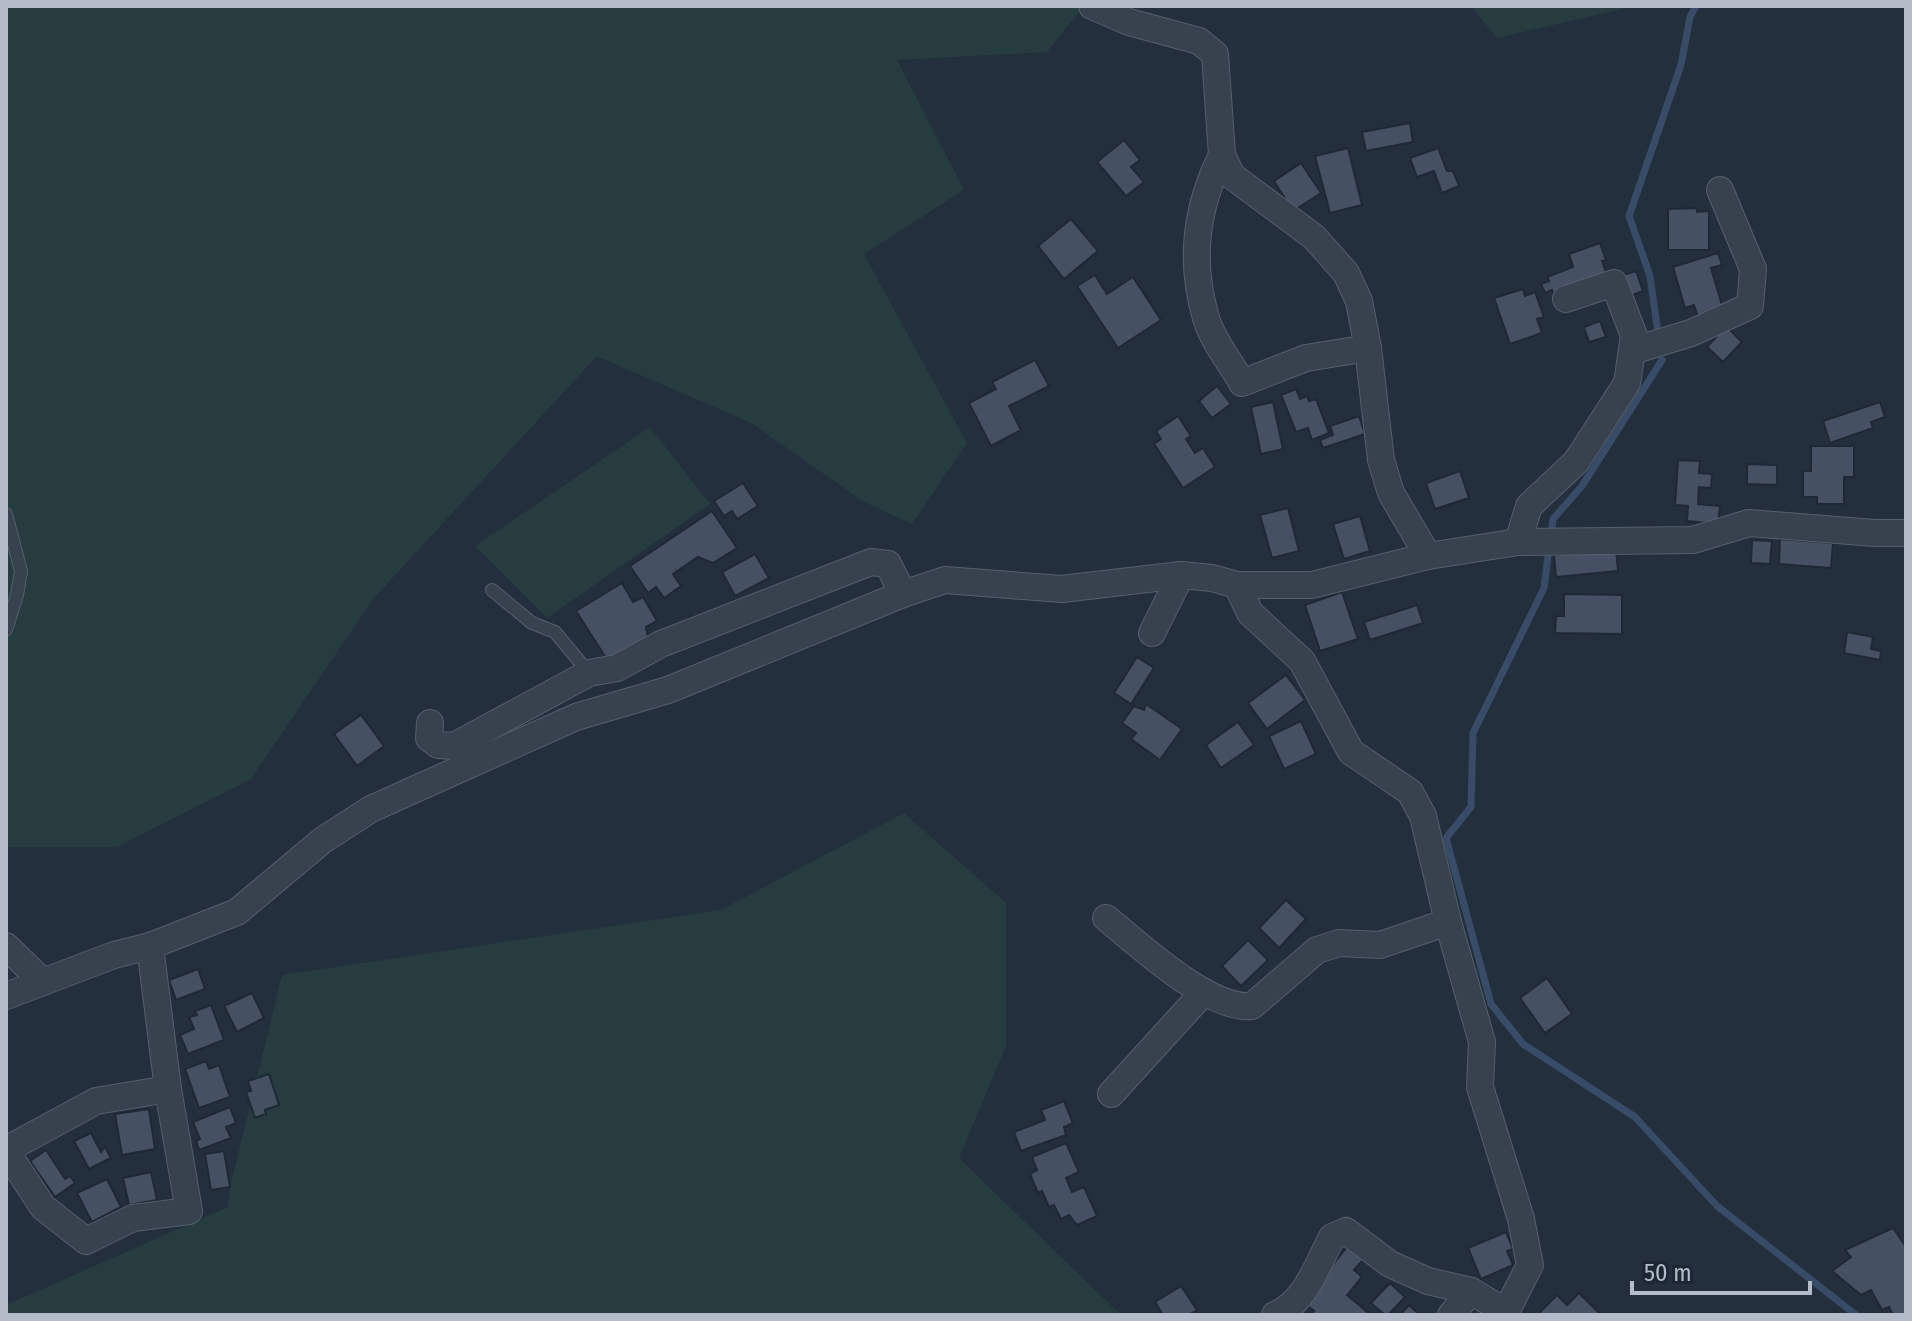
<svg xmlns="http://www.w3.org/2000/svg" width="1912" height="1321" viewBox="0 0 1912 1321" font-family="'Fira Sans Condensed',sans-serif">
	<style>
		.green { fill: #263c3f }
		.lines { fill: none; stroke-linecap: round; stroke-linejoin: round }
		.stream { stroke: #394c67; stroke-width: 7 }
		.building { fill: #455162; stroke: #1f2835; stroke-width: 2 }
		.service-casing { stroke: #565f6c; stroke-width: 14 }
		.minor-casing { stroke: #565f6c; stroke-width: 28 }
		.service { stroke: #38414e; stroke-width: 12 }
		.minor { stroke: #38414e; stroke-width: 26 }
	</style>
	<rect width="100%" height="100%" fill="#242f3e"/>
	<g class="green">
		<path d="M6 6H1076L1080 11 1047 52 897 60 964 190 864 254 967 443 912 524 864 502 751 423 597 356 373 599 251 779 117 847H6Z"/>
		<path d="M1471 6H1635L1497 38Z"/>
		<path d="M650 427 710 504 547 618 475 546Z"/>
		<path d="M904 813 1006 903V1046L959 1158 1121 1315H6V1305L228 1207 230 1187 282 975 721 910Z"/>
	</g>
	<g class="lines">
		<g class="stream">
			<path d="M1658 333 1650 276 1629 216 1681 65 1690 17 1696 6"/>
			<path d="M1551 536 1553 519 1582 486 1662 360"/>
			<path d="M1549 548 1544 588 1473 733 1471 807 1446 838 1491 1004 1523 1044 1635 1117 1717 1206 1856 1315"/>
		</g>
	</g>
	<g class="building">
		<path d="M1410 123 1413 142 1366 151 1362 132Z"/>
		<path d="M1124 140 1140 160 1131 167 1144 182 1126 196 1097 162Z"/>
		<path d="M1348 148 1362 205 1330 213 1315 156Z"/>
		<path d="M1438 148 1447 171H1453L1459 186 1442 193 1434 171 1417 177 1410 158Z"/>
		<path d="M1301 163 1321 193 1293 211 1274 181Z"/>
		<path d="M1697 208V212L1709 211V250H1668V209Z"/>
		<path d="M1071 219 1098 251 1064 279 1038 246Z"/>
		<path d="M1600 243 1606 260 1602 261 1608 278 1555 298 1552 290 1545 293 1541 284 1549 281 1547 277 1573 267 1569 254Z"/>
		<path d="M1718 253 1722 265 1711 268 1724 312 1699 320 1694 305 1685 308 1673 267Z"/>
		<path d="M1636 271 1643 291 1624 298 1617 277Z"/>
		<path d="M1095 275 1107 294 1133 277 1161 320 1118 348 1077 286Z"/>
		<path d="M1523 289 1525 296 1535 292 1544 317 1537 319 1542 333 1510 344 1494 298Z"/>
		<path d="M1600 321 1606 337 1589 342 1584 327Z"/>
		<path d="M1726 326 1742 342 1723 362 1707 347Z"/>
		<path d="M1035 360 1049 386 1009 406 1021 430 991 446 969 403 996 389 992 382Z"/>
		<path d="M1217 386 1231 404 1212 418 1199 401Z"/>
		<path d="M1296 389 1300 399 1307 396 1309 401 1316 399 1329 433 1312 440 1308 428 1296 432 1281 395Z"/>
		<path d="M1273 402 1283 449 1261 454 1251 407Z"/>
		<path d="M1880 402 1885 417 1871 422 1873 428 1830 443 1823 421Z"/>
		<path d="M1178 416 1191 436 1186 439 1195 453 1203 448 1215 467 1183 488 1154 444 1161 439 1156 431Z"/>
		<path d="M1359 416 1365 434 1323 448 1320 440 1333 435 1330 426Z"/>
		<path d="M1811 446H1854V477H1844V504H1817V497H1803V471H1811Z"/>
		<path d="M1678 460 1700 461 1699 473 1712 474 1711 488 1699 487 1698 504 1720 506 1718 524 1687 521 1688 506 1675 505Z"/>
		<path d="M1747 464 1777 465V485L1747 484Z"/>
		<path d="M1460 471 1469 498 1435 509 1426 483Z"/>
		<path d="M743 483 758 506 737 519 732 511 724 516 714 501Z"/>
		<path d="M1288 508 1299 551 1272 558 1260 515Z"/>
		<path d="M712 511 737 548 713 563 698 557 673 574 681 586 664 598 656 587 648 593 630 566Z"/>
		<path d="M1360 516 1370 551 1344 559 1333 524Z"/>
		<path d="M1780 539 1833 543 1831 568 1779 564Z"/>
		<path d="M1752 540 1772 541 1770 564 1751 563Z"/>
		<path d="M1616 549 1618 571 1556 577 1554 555Z"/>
		<path d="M755 554 769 578 735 596 722 572Z"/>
		<path d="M622 583 633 602 643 597 657 621 646 627 648 637 608 661 576 611Z"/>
		<path d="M1342 592 1358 639 1320 651 1305 605Z"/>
		<path d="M1564 594 1622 595V634L1555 633 1556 616H1564Z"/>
		<path d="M1417 605 1423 623 1370 640 1364 622Z"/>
		<path d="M1847 632 1873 637 1871 649 1881 651 1880 660 1844 653Z"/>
		<path d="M1137 657 1154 668 1131 704 1114 693Z"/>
		<path d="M1286 675 1305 700 1267 729 1248 703Z"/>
		<path d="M1146 704 1182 729 1160 760 1131 739 1136 733 1122 723 1134 706 1144 710Z"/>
		<path d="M361 715 384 746 357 766 334 734Z"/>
		<path d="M1301 721 1316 754 1284 769 1269 736Z"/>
		<path d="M1238 722 1254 745 1221 768 1206 745Z"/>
		<path d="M1286 900 1306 919 1279 948 1259 928Z"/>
		<path d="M1248 940 1268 960 1241 986 1222 966Z"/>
		<path d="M198 969 205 989 176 1000 169 980Z"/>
		<path d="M1547 978 1572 1014 1545 1033 1520 998Z"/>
		<path d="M252 993 264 1018 237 1032 224 1006Z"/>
		<path d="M211 1005 224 1040 188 1054 180 1035 194 1029 189 1017 197 1015 195 1011Z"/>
		<path d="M206 1061 209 1069 219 1065 230 1097 199 1108 185 1069Z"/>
		<path d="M269 1074 279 1105 265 1110 266 1114 255 1118 246 1092 251 1091 248 1081Z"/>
		<path d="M1064 1101 1073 1123 1064 1127 1066 1135 1021 1151 1014 1132 1045 1120 1041 1110Z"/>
		<path d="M230 1107 236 1123 226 1127 231 1138 199 1150 196 1141 200 1139 193 1122Z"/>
		<path d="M149 1109 155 1149 122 1155 115 1114Z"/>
		<path d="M91 1133 101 1152 105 1147 111 1158 89 1169 74 1141Z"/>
		<path d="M1066 1143 1079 1172 1066 1178 1072 1192 1084 1187 1097 1216 1077 1225 1069 1215 1061 1219 1054 1205 1049 1207 1042 1191 1038 1193 1030 1174 1037 1170 1032 1157Z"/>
		<path d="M46 1150 65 1179 70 1176 75 1183 55 1197 30 1161Z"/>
		<path d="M224 1151 230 1187 211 1190 205 1154Z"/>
		<path d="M151 1172 157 1200 129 1205 123 1178Z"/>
		<path d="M107 1179 121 1207 92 1222 77 1193Z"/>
		<path d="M1893 1228 1906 1247V1315H1893L1889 1307 1882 1310 1871 1290 1861 1295 1832 1271 1851 1257 1845 1250Z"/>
		<path d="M1506 1232 1513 1249 1507 1251 1513 1265 1481 1279 1468 1248Z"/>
		<path d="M1347 1247 1363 1260 1354 1270 1362 1277 1347 1295 1371 1315H1311L1314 1311 1303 1302Z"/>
		<path d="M1390 1283 1405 1297 1388 1315H1385L1371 1303Z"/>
		<path d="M1181 1286 1197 1310 1189 1315H1163L1155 1302Z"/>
		<path d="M1579 1293 1601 1315H1537L1557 1295 1567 1305Z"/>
		<path d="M1409 1305 1420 1315H1400Z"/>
	</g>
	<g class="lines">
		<g class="service-casing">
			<g id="service">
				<path d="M6 514 21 571 17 595 6 630"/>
				<path d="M492 590 532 623 555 632 589 673"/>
			</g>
		</g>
		<g class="minor-casing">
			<g id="minor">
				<path d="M1092 6 1129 22 1199 41 1215 54 1222 155 1232 176 1314 237 1346 273 1359 301 1368 348 1381 460 1391 493 1428 556"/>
				<path d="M1222 155C1196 208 1189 260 1206 318 1212 340 1231 363 1242 383L1306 358 1368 348"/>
				<path d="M1632 351 1691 333 1750 306 1753 269 1720 190"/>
				<path d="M1518 542 1529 506 1576 462 1627 383 1634 336 1614 283 1566 299"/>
				<path d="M1237 585 1250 613 1302 661 1351 752 1410 792 1423 816 1448 922 1482 1042 1480 1087 1521 1219 1530 1265 1506 1312 1508 1315"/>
				<path d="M1152 633 1181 575"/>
				<path d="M430 723 429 738 438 745 454 746 589 673 617 668 661 644 871 562 888 564 903 594"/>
				<path d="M1106 918C1140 945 1208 1010 1252 1006L1317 950 1339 943 1380 945 1448 922"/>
				<path d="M6 946 43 982"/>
				<path d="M6 996 114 955 150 946 237 912 323 840 371 809 576 717 668 690 903 594 945 580 1062 589 1181 575 1212 578 1237 585H1312L1428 556 1518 542 1693 540 1749 523 1874 533H1906"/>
				<path d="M1111 1094 1203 993"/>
				<path d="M6 1150 96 1101 168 1089"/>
				<path d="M6 1151 43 1207 86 1241 133 1218 189 1211 168 1089 150 946"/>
				<path d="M1275 1315C1306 1302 1317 1265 1332 1237L1346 1231 1390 1264 1428 1281 1471 1291 1506 1312"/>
				<path d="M1451 1315 1471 1291"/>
			</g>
		</g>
		<use href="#service" class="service"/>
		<use href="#minor" class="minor"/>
	</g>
	<rect width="1912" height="1321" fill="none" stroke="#b4bcc9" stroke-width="16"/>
	<path d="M1632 1281v12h178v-12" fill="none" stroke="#b4bcc9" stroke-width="4"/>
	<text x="1644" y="1281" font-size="24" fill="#b4bcc9" stroke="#1d2633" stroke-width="6" paint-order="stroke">50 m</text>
</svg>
